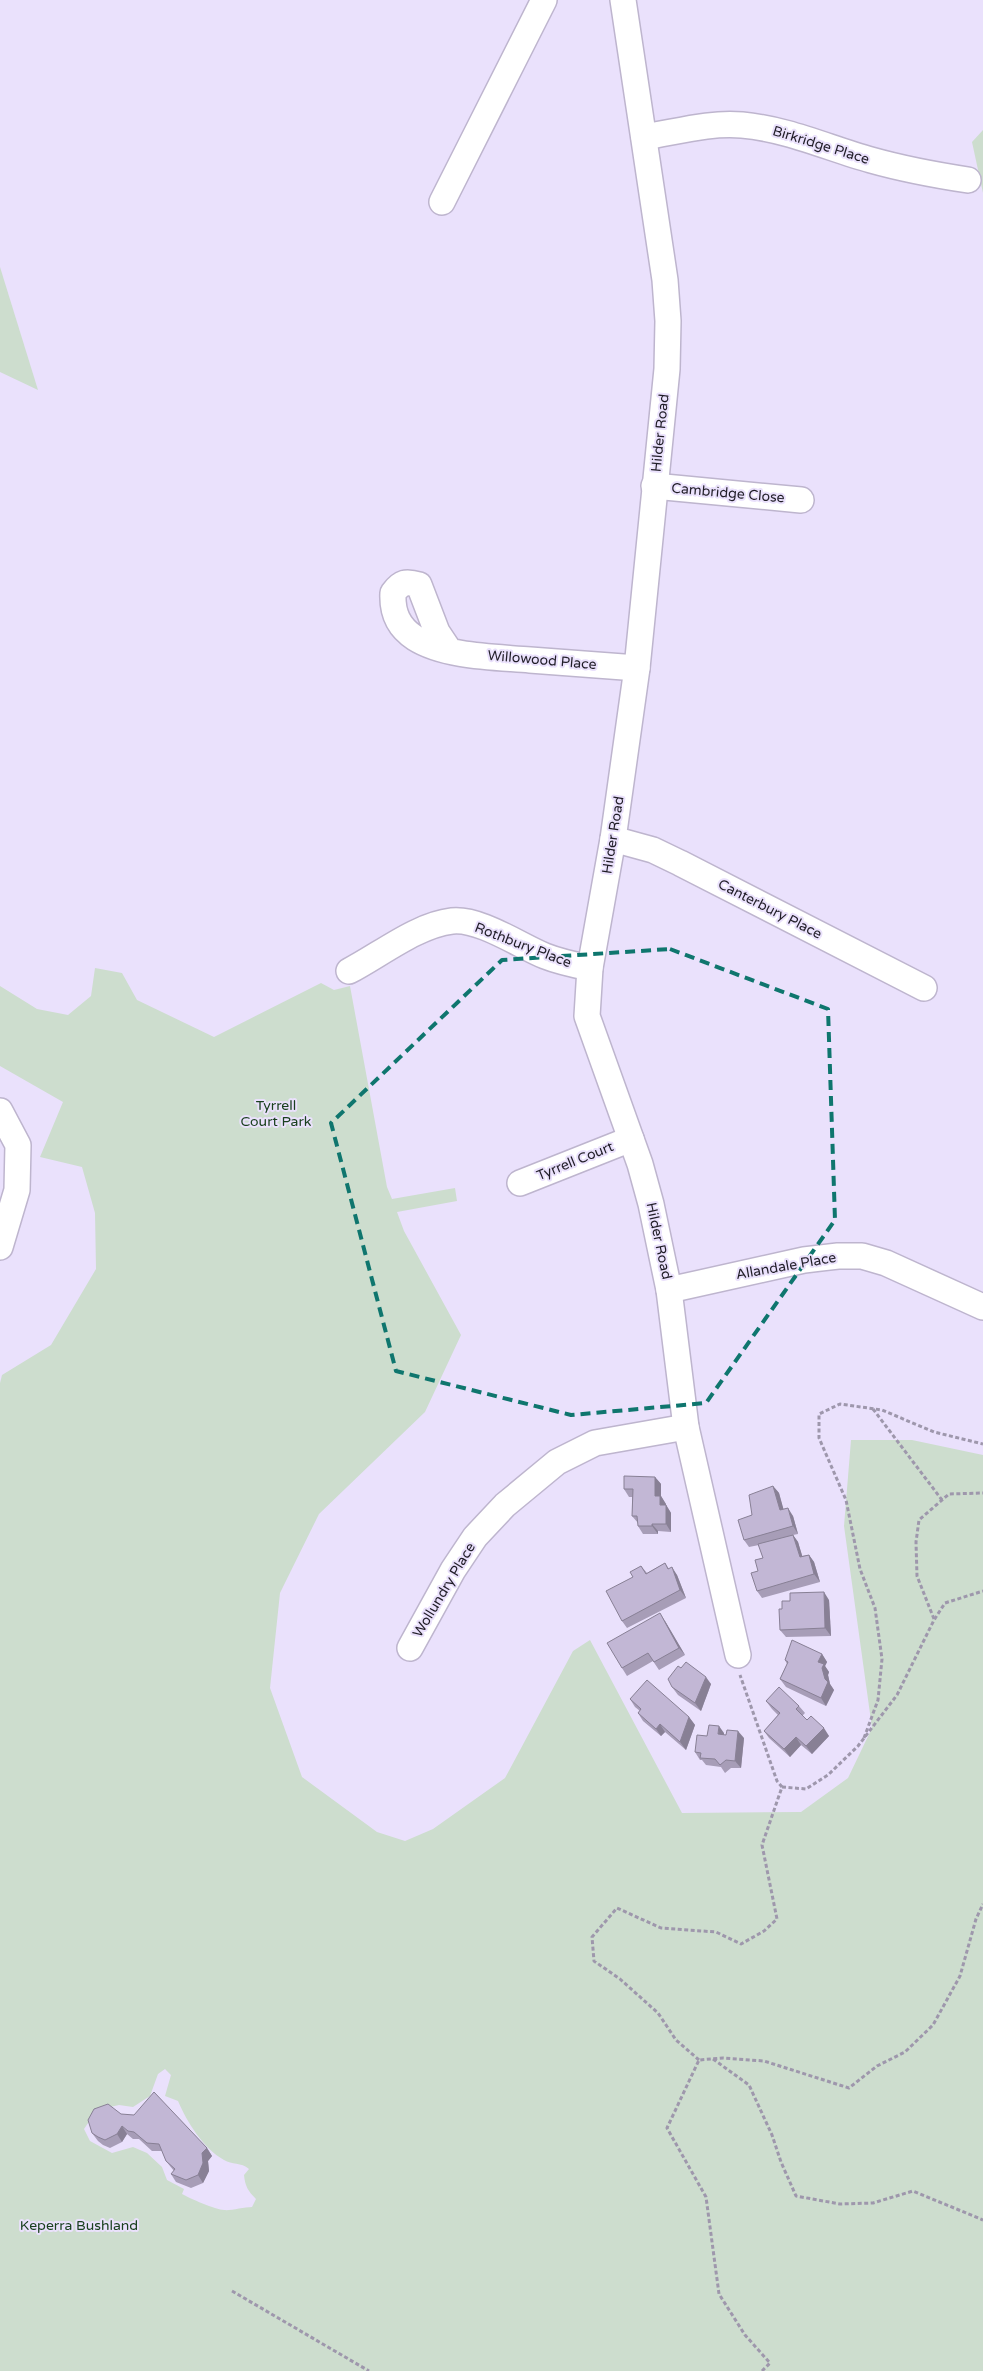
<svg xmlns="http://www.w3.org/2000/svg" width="983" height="2371" viewBox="0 0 983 2371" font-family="'Varela Round',sans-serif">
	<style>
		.green { fill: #cdddce; fill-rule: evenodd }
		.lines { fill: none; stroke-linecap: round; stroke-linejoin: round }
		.minor-casing { stroke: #beb5ce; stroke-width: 28 }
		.path { stroke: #9e97ac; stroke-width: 3; stroke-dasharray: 4 2.5; stroke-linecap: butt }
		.minor { stroke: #fff; stroke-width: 25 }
		.wall { fill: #a79db7 }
		.shaded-wall { fill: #888095 }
		.building { fill: #c2b7d5; stroke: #888095 }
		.marked { fill: none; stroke: #0f766e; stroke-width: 4; stroke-dasharray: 10 6; stroke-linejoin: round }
		.labels { text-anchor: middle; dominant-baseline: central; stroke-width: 4; stroke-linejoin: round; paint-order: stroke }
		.street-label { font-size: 14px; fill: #201d27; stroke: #eae1fc }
		.park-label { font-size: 14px; fill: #19401e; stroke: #eae1fc }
	</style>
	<rect width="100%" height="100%" fill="#eae1fc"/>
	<g class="green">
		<path d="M983 130V193L972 142Z"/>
		<path d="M0 267 38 390 0 372Z"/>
		<path d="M95 968 122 973 137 1000 214 1037 321 983 334 990 350 986 387 1187 392 1199 455 1188 457 1201 397 1212 404 1231 461 1335 425 1412 319 1514 280 1593 270 1688 302 1777 377 1832 405 1841 433 1829 505 1778 573 1651 590 1640 682 1813 801 1812 848 1778 872 1728 844 1526 851 1440H912L983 1455V2371H0V1383L2 1375 51 1345 96 1269 95 1213 82 1167 40 1157 63 1102 0 1066V986L37 1009 68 1015 91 996ZM165 2069 171 2075 165 2096 178 2101C187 2122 203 2148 224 2160 232 2165 241 2162 249 2169L244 2175C245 2186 248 2191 256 2199L252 2207C244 2207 230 2211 224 2210 216 2210 189 2198 182 2194L184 2189 167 2180 162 2167 147 2153 133 2147 112 2153 90 2141 84 2129 97 2110 119 2105 133 2107 150 2096 158 2074Z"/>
	</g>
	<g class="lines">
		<g class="minor-casing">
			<g id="minor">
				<path d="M623 0 665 280 668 321 667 369 637 668 613 839 590 968 587 1016 640 1164 651 1204 669 1290 686 1427 738 1655"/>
				<path d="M644 137C676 132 710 122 742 125 787 129 828 148 871 160 903 169 935 175 968 180"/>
				<path d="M442 202 544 0"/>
				<path d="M654 486 801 500"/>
				<path d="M449 650 437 632 419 585C406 581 401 582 393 593 392 612 398 627 415 638 445 657 496 657 530 660 566 663 601 665 637 668"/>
				<path d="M613 839 653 850 680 863 924 988"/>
				<path d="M349 971C380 955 417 925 452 921 480 918 520 946 545 956 560 962 575 965 590 968"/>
				<path d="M0 1111 18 1145 17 1190 0 1247"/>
				<path d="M520 1183 631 1139"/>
				<path d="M669 1290 804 1260 838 1256H862L886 1263 983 1307"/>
				<path d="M410 1648 453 1570 475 1537 505 1505 557 1462 595 1443 686 1427"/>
			</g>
		</g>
		<g class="path">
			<path d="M873 1409 942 1500"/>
			<path d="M934 1619 917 1576 916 1542 919 1520 949 1494 983 1493"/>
			<path d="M864 1738 878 1700 882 1659 875 1608 860 1569 846 1500 819 1438V1414L840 1404 882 1410 934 1432 983 1444"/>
			<path d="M782 1787 806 1789 828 1775 858 1746 897 1695 934 1620 945 1603 983 1591"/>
			<path d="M713 2059 749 2085 772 2135 781 2162 796 2196 840 2204 873 2203 913 2191 983 2220"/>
			<path d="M699 2060 676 2040 658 2013 620 1979 594 1961 592 1937 617 1908 661 1928 716 1932 741 1944 764 1931 777 1919 762 1845 782 1787 777 1781 740 1675"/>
			<path d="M232 2291 369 2371"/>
			<path d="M762 2371 770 2363 745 2335 719 2294 706 2197 667 2128 699 2060 723 2058 764 2061 849 2088 877 2066 905 2052 933 2025 960 1976 976 1919 983 1904"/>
		</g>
		<use href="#minor" class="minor"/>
	</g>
	<g class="wall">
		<path d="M655 1477 661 1484V1496L671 1513V1532L658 1531V1534H643L638 1526V1523L632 1516V1497H629L624 1489Z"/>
		<path d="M773 1486 779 1493 783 1509 793 1516 798 1534 793 1535 798 1542 802 1556 809 1555 814 1562 820 1582 762 1598 757 1591 758 1571 763 1558 759 1545 749 1547 744 1540 752 1515Z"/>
		<path d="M665 1563 669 1569 677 1575 686 1598 627 1628 622 1621 633 1577 641 1566 647 1573Z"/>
		<path d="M829 1600 831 1636 786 1637 780 1630 782 1609 790 1601Z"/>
		<path d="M665 1621 685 1655 659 1670 653 1661 627 1676 622 1668Z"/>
		<path d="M822 1654 827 1662 825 1666 829 1672 828 1675 830 1684 834 1690 826 1706 786 1687 780 1679 787 1664 785 1660Z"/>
		<path d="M681 1668 711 1684 701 1711 678 1695 672 1687Z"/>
		<path d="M630 1699 689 1717 695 1725 686 1750 665 1732 661 1736 643 1721 638 1713 640 1711 635 1707Z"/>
		<path d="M766 1701 799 1706 805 1713 802 1716 807 1720 829 1736 812 1754 801 1745 790 1757 769 1738 764 1731 778 1715 772 1709Z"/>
		<path d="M724 1733V1735L744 1738 741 1768H731L725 1773 721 1767 706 1765 702 1760H700L695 1752 707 1736Z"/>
		<path d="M121 2114 207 2148 212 2156 208 2161 209 2171 203 2183 191 2188 176 2182 171 2174 174 2171 166 2161 162 2151H152L139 2139H133L127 2134 122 2142 110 2148 103 2145 98 2141 92 2133Z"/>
	</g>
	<g class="shaded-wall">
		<path d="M655 1477 661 1484V1496L666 1504V1513L655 1496Z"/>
		<path d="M773 1486 779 1493 786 1518 780 1510Z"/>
		<path d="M666 1505 671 1513V1532L666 1524Z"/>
		<path d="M788 1508 793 1516 798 1534 793 1526Z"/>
		<path d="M652 1524 658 1531V1534L652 1526Z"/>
		<path d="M793 1535 798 1542 805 1565 800 1557Z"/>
		<path d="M809 1555 814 1562 820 1582 814 1574Z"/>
		<path d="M672 1567 677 1575 686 1598 680 1590Z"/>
		<path d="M824 1592 829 1600 831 1636 825 1628Z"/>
		<path d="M660 1613 665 1621 685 1655 679 1648Z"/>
		<path d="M822 1654 827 1662 825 1666 829 1672 828 1675 830 1684 834 1690 826 1706 821 1698 825 1679 818 1662Z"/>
		<path d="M706 1677 711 1684 701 1711 695 1703Z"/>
		<path d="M689 1717 695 1725 686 1750 680 1742Z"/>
		<path d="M660 1724 665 1732 661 1736 656 1729Z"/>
		<path d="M719 1726 724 1733V1742L718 1734Z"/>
		<path d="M824 1728 829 1736 812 1754 806 1746Z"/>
		<path d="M738 1731 744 1738 741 1768 735 1761Z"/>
		<path d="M796 1737 801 1745 790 1757 784 1749Z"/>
		<path d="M122 2126 127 2134 122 2142 117 2134Z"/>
		<path d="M207 2148 212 2156 208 2161 209 2171 203 2183 198 2175 202 2153Z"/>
	</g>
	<g class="building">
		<path d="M624 1476 655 1477V1496H660V1505H666V1524H652V1526H638L637 1516H632L633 1489H624Z"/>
		<path d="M773 1486 780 1510 788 1508 793 1526 744 1540 738 1520 752 1515 749 1495Z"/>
		<path d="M793 1535 800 1557 809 1555 814 1574 757 1591 751 1573 758 1571 755 1560 763 1558 758 1544Z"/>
		<path d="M665 1563 668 1569 672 1567 680 1590 622 1621 606 1591 633 1577 630 1572 641 1566 646 1574Z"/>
		<path d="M824 1592 825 1628 780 1630 779 1609H782V1601H790V1593Z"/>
		<path d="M660 1613 679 1648 654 1662 648 1653 622 1668 607 1643Z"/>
		<path d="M792 1640 822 1654 818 1662 824 1664 822 1668 825 1679 828 1682 821 1698 780 1679 788 1662 785 1660Z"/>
		<path d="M686 1662 706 1677 695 1703 672 1687 668 1679 678 1666 681 1668Z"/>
		<path d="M647 1680 689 1717 680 1742 660 1724 656 1729 638 1713 641 1709 630 1699Z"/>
		<path d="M779 1687 799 1706 796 1709 807 1720 811 1716 824 1728 806 1746 796 1737 784 1749 764 1731 780 1713 766 1701Z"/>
		<path d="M709 1725 719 1726 718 1734 726 1735 727 1730 738 1731 735 1761 726 1760 720 1765 715 1759 700 1758 701 1753 695 1752 697 1735 707 1736Z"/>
		<path d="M154 2092 207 2148 202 2153 203 2163 198 2175 186 2180 171 2174 175 2169 166 2161 159 2144 147 2143 134 2132 128 2131 122 2126 117 2134 105 2140 98 2137 92 2133 88 2120 94 2109 108 2104 121 2114 134 2115Z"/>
	</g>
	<path class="marked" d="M670 949 828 1009 835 1220 706 1403 571 1415 396 1371 331 1123 502 960Z"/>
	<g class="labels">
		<g class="street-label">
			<text transform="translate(821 145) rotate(17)">Birkridge Place</text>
			<text transform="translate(660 433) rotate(-84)">Hilder Road</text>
			<text transform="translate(728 493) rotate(5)">Cambridge Close</text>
			<text transform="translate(542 660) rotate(5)">Willowood Place</text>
			<text transform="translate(613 835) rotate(-81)">Hilder Road</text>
			<text transform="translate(770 909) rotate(27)">Canterbury Place</text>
			<text transform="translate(523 945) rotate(21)">Rothbury Place</text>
			<text transform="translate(575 1161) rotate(-22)">Tyrrell Court</text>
			<text transform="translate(659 1241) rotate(78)">Hilder Road</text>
			<text transform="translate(786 1266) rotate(-10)">Allandale Place</text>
			<text transform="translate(444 1590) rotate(-59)">Wollundry Place</text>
		</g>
		<g class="park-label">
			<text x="276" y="1105">Tyrrell<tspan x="276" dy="16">Court Park</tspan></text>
			<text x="79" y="2225">Keperra Bushland</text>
		</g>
	</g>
</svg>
